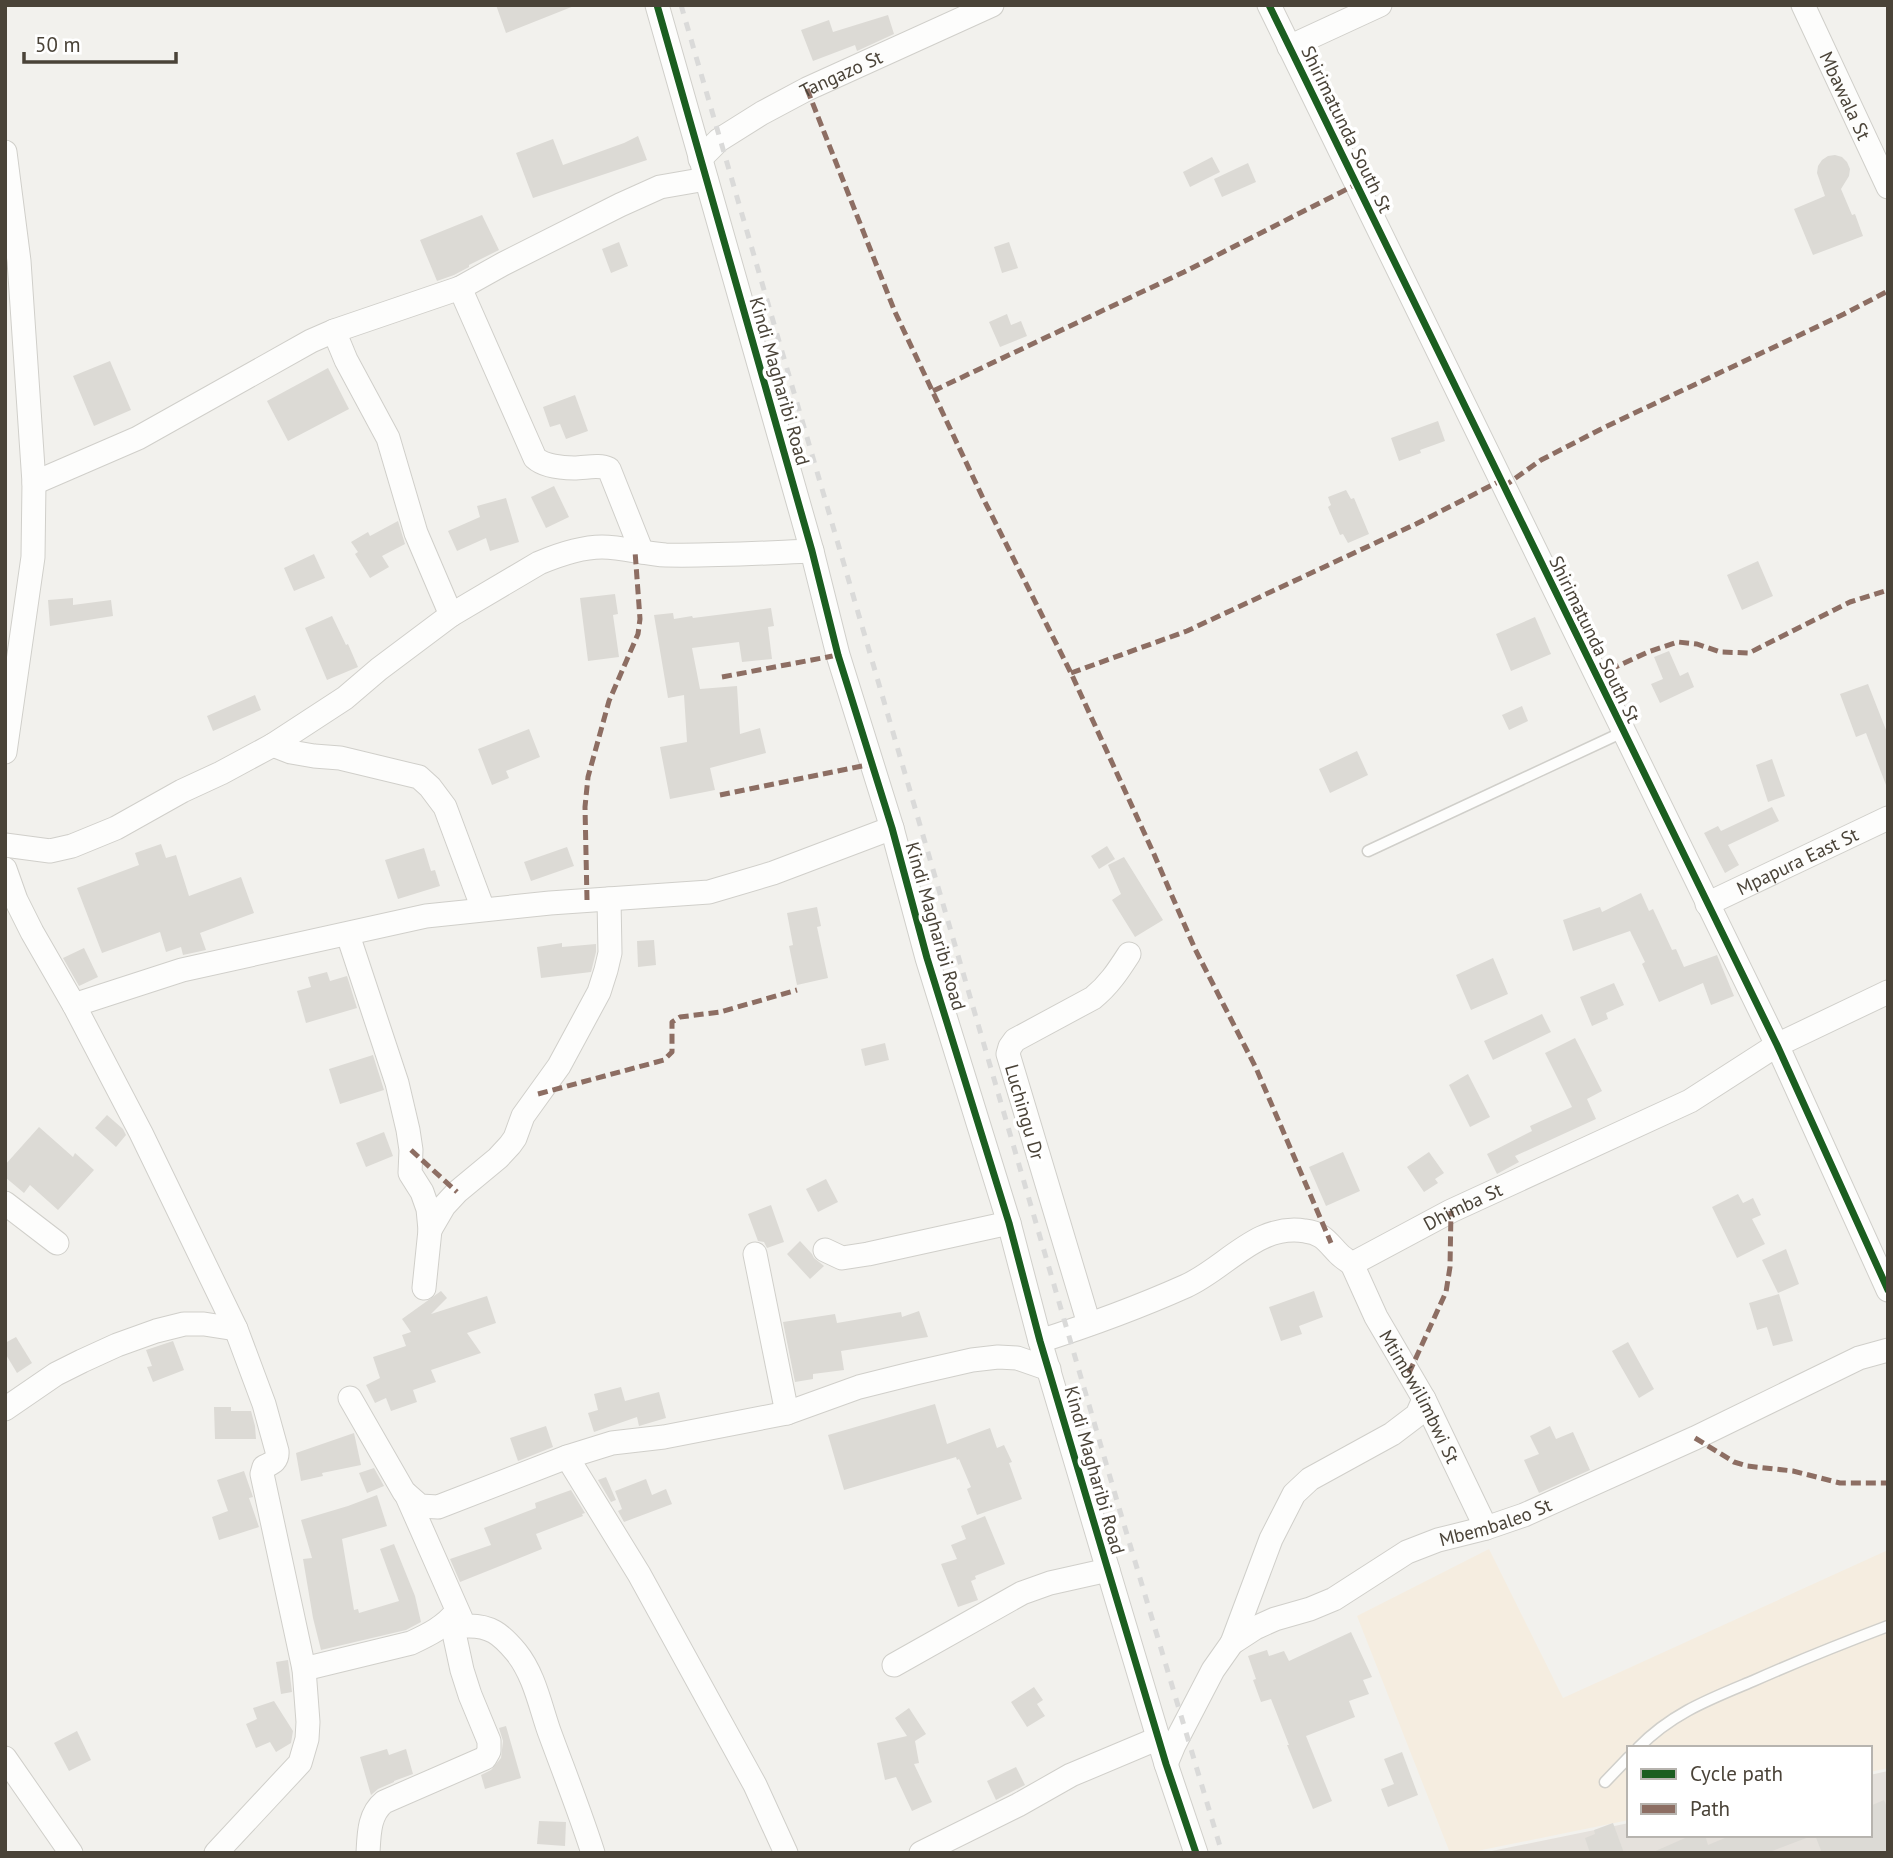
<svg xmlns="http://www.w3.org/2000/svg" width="1893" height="1858" viewBox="0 0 1893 1858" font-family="'PT Sans',sans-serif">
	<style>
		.commercial { fill: #f5ede0 }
		.industrial { fill: #e5e1dc }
		.building { fill: #dcdad5 }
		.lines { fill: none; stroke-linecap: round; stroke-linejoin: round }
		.lane-casing { stroke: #d0cfca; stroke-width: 13 }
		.street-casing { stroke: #d0cfca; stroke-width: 25 }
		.lane { stroke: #fdfdfc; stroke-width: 10 }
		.street { stroke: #fdfdfc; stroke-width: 23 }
		.rail { stroke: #dadad9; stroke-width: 5; stroke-dasharray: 9 9; stroke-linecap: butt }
		.quiet { stroke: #8d6e63; stroke-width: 5; stroke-dasharray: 10 5; stroke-linecap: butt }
		.cycleway-casing { stroke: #fff; stroke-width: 11 }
		.cycleway { stroke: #1b5e20; stroke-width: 7 }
		.labels { text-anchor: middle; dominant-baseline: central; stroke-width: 7; stroke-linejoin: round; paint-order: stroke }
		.street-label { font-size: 19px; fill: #4a4338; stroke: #fff }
	</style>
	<rect width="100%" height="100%" fill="#f2f1ed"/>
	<path class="commercial" d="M1489 1549 1563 1698 1888 1550V1768L1870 1772V1748H1629V1820L1467 1853H1450L1357 1616Z"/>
	<path class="industrial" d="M1888 1771V1853H1482L1629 1823V1835H1870V1775Z"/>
	<g class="building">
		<path d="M496 5H574V6L506 33Z"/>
		<path d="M888 15 894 34 857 51 855 45 813 61 801 30 829 20 833 32Z"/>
		<path d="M638 136 647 160 533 198 516 153 553 139 563 165 624 143Z"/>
		<path d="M1835 155 1842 157 1847 162 1850 169 1849 176 1841 189 1852 215 1855 214 1863 236 1813 255 1794 209 1825 196 1817 173 1818 166 1822 160 1828 156Z"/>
		<path d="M1212 157 1220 172 1190 187 1183 172Z"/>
		<path d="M1248 163 1256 182 1222 197 1214 179Z"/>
		<path d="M482 215 499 250 469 265V267L454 275 437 281 420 240Z"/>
		<path d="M619 242 628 266 611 273 602 249Z"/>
		<path d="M1009 242 1018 268 1002 273 994 247Z"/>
		<path d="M1007 314 1011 325 1021 321 1027 336 1000 347 989 322Z"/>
		<path d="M110 361 131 410 94 426 73 376Z"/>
		<path d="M328 368 349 409 288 441 267 401Z"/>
		<path d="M575 395 588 431 566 439 560 424 550 427 543 407Z"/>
		<path d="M1438 421 1445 441 1420 450 1421 453 1399 461 1391 438Z"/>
		<path d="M554 486 569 517 546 528 531 497Z"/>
		<path d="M1346 490 1351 499 1354 498 1369 534 1348 543 1343 534 1340 535 1328 507 1331 505 1328 497Z"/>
		<path d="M506 498 519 542 490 551 486 538 457 551 448 531 480 517 477 506Z"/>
		<path d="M398 521 405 544 382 556 389 567 370 578 355 554 358 552 351 542 368 532 370 536Z"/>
		<path d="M314 554 325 578 294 591 284 568Z"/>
		<path d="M1758 561 1773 596 1742 610 1727 575Z"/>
		<path d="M615 594 618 614 613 615 619 657 588 661 580 598Z"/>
		<path d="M73 598V605L111 600 113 616 50 626 48 600Z"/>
		<path d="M771 608 774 626 768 627 772 659 742 662 739 642 692 648 700 689 737 686 740 734 760 728 766 753 710 768 715 790 670 799 660 747 687 742 684 695 668 698 654 615 673 613 674 619 692 616 693 618Z"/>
		<path d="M332 616 346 645 348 644 358 667 327 680 305 628Z"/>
		<path d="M1535 617 1551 654 1511 671 1496 634Z"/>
		<path d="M1669 651 1680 676 1688 672 1694 687 1660 703 1651 684 1663 679 1654 657Z"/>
		<path d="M1868 684 1888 735V785H1886L1866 733 1856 737 1840 694Z"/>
		<path d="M255 695 261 710 213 731 207 716Z"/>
		<path d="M1522 706 1528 721 1509 730 1502 715Z"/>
		<path d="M529 729 540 757 506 771 509 778 492 785 478 749Z"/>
		<path d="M1357 751 1368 775 1330 793 1319 769Z"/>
		<path d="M1772 759 1785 796 1768 802 1756 765Z"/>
		<path d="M1772 807 1779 821 1728 845 1739 865 1725 873 1704 833 1718 826 1721 831Z"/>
		<path d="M161 844 166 858 176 855 189 896 241 877 254 913 200 933 206 950 183 955 181 947 166 952 160 932 102 953 77 888 139 865 135 853Z"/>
		<path d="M1107 846 1115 859 1099 869 1091 856Z"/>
		<path d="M567 847 574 866 531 881 524 862Z"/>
		<path d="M424 848 431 871 435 870 440 886 398 899 385 860Z"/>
		<path d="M1124 857 1163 920 1135 937 1112 900 1121 894 1108 865Z"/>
		<path d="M1641 893 1649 911 1653 909 1672 950 1676 949 1684 967 1717 955 1734 996 1711 1005 1703 983 1659 1002 1642 964 1645 962 1630 931 1573 951 1563 920 1600 907 1602 912Z"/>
		<path d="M817 907 821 926 817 927 828 978 797 985 789 946 793 945 787 913Z"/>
		<path d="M654 940 656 965 638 967 637 941Z"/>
		<path d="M562 943V947L596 944V952L591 972 541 978 537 947Z"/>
		<path d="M84 948 98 977 79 986 63 958Z"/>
		<path d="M1493 958 1508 994 1471 1010 1456 975Z"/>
		<path d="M327 972 330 981 347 976 357 1008 306 1023 297 991 311 987 308 977Z"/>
		<path d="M1614 983 1624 1005 1606 1013 1608 1019 1592 1026 1580 997Z"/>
		<path d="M1542 1014 1551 1032 1493 1060 1484 1041Z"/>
		<path d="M1575 1038 1602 1091 1587 1099 1596 1119 1515 1156 1519 1162 1497 1174 1487 1154 1532 1131 1530 1126 1572 1107 1545 1053Z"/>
		<path d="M885 1043 889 1060 865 1066 861 1049Z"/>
		<path d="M373 1055 384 1090 340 1104 329 1069Z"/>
		<path d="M1468 1074 1490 1117 1470 1127 1449 1085Z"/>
		<path d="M107 1115 123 1129 126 1135 116 1147 95 1128Z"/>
		<path d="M39 1127 73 1157 75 1153 94 1170 58 1210 30 1185 24 1193 5 1177V1165Z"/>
		<path d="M384 1132 393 1156 366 1167 356 1143Z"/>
		<path d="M1343 1152 1360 1191 1326 1206 1309 1167Z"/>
		<path d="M1429 1152 1444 1173 1435 1179 1438 1183 1424 1192 1407 1167Z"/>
		<path d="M826 1179 838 1202 818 1212 806 1189Z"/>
		<path d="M1738 1194 1743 1203 1753 1198 1761 1215 1752 1219 1765 1244 1737 1258 1712 1207Z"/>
		<path d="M771 1205 784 1242 767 1248 764 1242 758 1241 748 1214Z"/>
		<path d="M800 1241 812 1254 814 1258 824 1266 810 1279 787 1254Z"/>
		<path d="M1786 1249 1799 1284 1778 1293 1762 1260Z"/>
		<path d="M441 1291 447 1298 431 1314 487 1296 496 1323 467 1333 481 1353 431 1370 436 1382 413 1390 417 1402 391 1411 386 1398 375 1403 366 1385 380 1378 373 1357 406 1346 402 1335 411 1332 402 1319Z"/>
		<path d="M1314 1291 1323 1317 1299 1326 1302 1334 1281 1341 1269 1307Z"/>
		<path d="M1779 1294 1793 1341 1773 1346 1767 1327 1757 1330 1749 1303Z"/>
		<path d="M919 1311 928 1337 841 1351 844 1370 813 1374V1379L795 1382 783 1322 835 1314 837 1323 901 1312 902 1317Z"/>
		<path d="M16 1337 32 1363 17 1373 5 1353V1343Z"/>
		<path d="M173 1341 184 1370 153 1382 147 1367 152 1366 146 1350Z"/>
		<path d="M1628 1342 1654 1389 1639 1398 1612 1351Z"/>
		<path d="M621 1387 625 1401 659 1392 666 1418 639 1426 637 1417 594 1432 588 1413 598 1410 594 1394Z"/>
		<path d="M935 1404 947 1444 990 1428 997 1448 1004 1445 1012 1462 1009 1463 1022 1499 977 1515 967 1489 971 1487 959 1459 957 1460 956 1457 844 1490 828 1435Z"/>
		<path d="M214 1407H231V1411H251L255 1426 256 1439H215Z"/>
		<path d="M546 1426 553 1447 518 1461 510 1438Z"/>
		<path d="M1550 1426 1556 1439 1573 1432 1590 1470 1539 1493 1524 1460 1539 1454 1530 1436Z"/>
		<path d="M354 1433 361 1465 322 1473 323 1476 301 1481 296 1453Z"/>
		<path d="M374 1468 384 1486 367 1493 359 1473Z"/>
		<path d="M244 1471 253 1497 249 1498 259 1527 219 1540 212 1517 228 1511 217 1480Z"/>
		<path d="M606 1477 616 1500 611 1502 598 1480Z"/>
		<path d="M646 1479 652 1495 666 1489 672 1504 624 1522 618 1511 622 1509 615 1491Z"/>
		<path d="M571 1490 585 1513 582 1514 583 1516 536 1534 542 1549 460 1582 450 1559 491 1545 484 1528 536 1508 535 1503Z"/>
		<path d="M377 1495 387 1526 342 1539 354 1610 358 1609 359 1613 399 1601 380 1549 394 1544 415 1596 421 1622 406 1630 321 1650 313 1618 303 1559 312 1558 301 1520 348 1506Z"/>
		<path d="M985 1516 1005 1564 975 1576 976 1579 971 1581 978 1600 958 1607 941 1564 957 1559 951 1545 966 1539 961 1526Z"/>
		<path d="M1351 1632 1372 1677 1363 1680 1369 1694 1349 1701 1355 1717 1306 1736 1332 1801 1313 1809 1287 1745H1289L1271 1699 1261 1702 1253 1680 1256 1679 1248 1656 1267 1650 1269 1656 1284 1651 1289 1661Z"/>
		<path d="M288 1660 292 1692 281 1694 276 1662Z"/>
		<path d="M1034 1687 1043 1700 1037 1704 1045 1716 1027 1727 1011 1702Z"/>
		<path d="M274 1701 293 1731 291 1743 276 1752 270 1742 256 1748 246 1724 257 1719 253 1708Z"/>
		<path d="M909 1708 926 1734 915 1741 919 1763 914 1764 932 1802 912 1811 896 1777 885 1780 877 1743 907 1736 895 1718Z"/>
		<path d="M506 1726 521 1778 485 1789 481 1775 491 1770 501 1758 503 1741 499 1728Z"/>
		<path d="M77 1731 91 1760 69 1771 54 1743Z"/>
		<path d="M387 1749 389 1755 406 1749 413 1774 394 1781V1782L378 1789 371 1795 360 1757Z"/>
		<path d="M1402 1752 1418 1795 1388 1807 1381 1789 1394 1784 1384 1759Z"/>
		<path d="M1016 1767 1025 1785 996 1800 987 1781Z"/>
		<path d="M1884 1800 1888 1810V1853H1822L1815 1835H1870V1806Z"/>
		<path d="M539 1821 566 1822 565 1846 537 1844Z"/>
		<path d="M1613 1823 1624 1853H1590L1585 1838 1595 1834 1594 1830Z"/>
		<path d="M1692 1835H1705L1708 1845 1732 1835H1809V1837L1767 1853H1651Z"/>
	</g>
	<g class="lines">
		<g class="lane-casing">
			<g id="lane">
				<path d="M1368 851 1623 732"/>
				<path d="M1638 1748C1672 1713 1710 1699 1753 1681 1798 1661 1843 1643 1888 1626"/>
				<path d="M1605 1782 1629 1757"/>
			</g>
		</g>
		<g class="street-casing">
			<g id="street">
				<path d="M657 5 812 551 838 655 892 828 927 958 1009 1223 1040 1341 1108 1570 1166 1764 1196 1853"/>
				<path d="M1269 5 1777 1045 1888 1290"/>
				<path id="s1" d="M1803 5 1888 187"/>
				<path d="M1289 47 1380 5"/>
				<path d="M5 152 19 261 34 483 33 557 5 752"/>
				<path id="s2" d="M700 159 719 140 762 113 807 89 992 5"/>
				<path d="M460 288 535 458C544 466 562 468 574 468 586 468 599 464 609 469L642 552"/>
				<path d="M334 331 346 360 388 438 416 533 451 615"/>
				<path d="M34 483 138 438 311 341 334 331 460 288 503 264 620 205 660 187 706 179"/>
				<path d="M273 745 291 752 314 756 340 758 419 777 430 787 445 807 483 909"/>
				<path d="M5 845 50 851 72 846 116 828 182 791 221 773 273 745 345 698 379 669 451 615 539 563C558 555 581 547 602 547 623 547 645 554 666 555 715 556 764 553 812 551"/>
				<path d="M5 869 16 900 32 932 74 1005 141 1133 236 1329 264 1404 277 1451C278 1461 272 1463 264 1467L262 1474 304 1669 308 1722 307 1739 300 1763 216 1853"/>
				<path id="s3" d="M1707 904 1888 818"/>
				<path d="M348 935 397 1083 408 1130 411 1150 410 1173 422 1192 428 1209 430 1230 424 1288"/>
				<path d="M74 1005 182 970 426 916 550 903 709 892 773 873 892 828"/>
				<path d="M5 1203 57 1243"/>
				<path d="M430 1230 444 1206 457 1192 498 1158 510 1145 515 1138 523 1116 559 1066 599 992 606 970 610 953 609 899"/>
				<path d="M825 1250 842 1258 868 1254 1009 1223"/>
				<path d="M755 1254 787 1413"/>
				<path id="s4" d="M1352 1264 1376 1317 1424 1399 1486 1528"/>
				<path d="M1089 1324 1008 1054 1010 1047 1015 1040 1093 998C1109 985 1118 971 1129 954"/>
				<path id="s5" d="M1040 1341C1090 1325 1139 1307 1186 1286 1226 1268 1257 1223 1305 1231 1323 1233 1328 1243 1339 1254 1343 1258 1348 1261 1352 1264L1451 1211 1690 1101 1777 1045 1888 992"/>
				<path d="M350 1398 404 1492 420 1506 438 1507 567 1457 612 1443 664 1437 787 1413 859 1387 915 1373 972 1360 998 1357 1017 1358 1049 1369"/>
				<path d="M5 1409 56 1374 82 1361 117 1345 156 1331 184 1324H204L236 1329"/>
				<path d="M567 1457 639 1574 755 1785 786 1853"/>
				<path d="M406 1494 463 1623 466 1626C490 1625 501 1634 516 1652 534 1674 540 1705 549 1731 564 1772 580 1812 593 1853"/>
				<path d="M1232 1643 1271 1539 1294 1494 1310 1479 1392 1434 1417 1415 1424 1399"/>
				<path d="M894 1665 1022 1593 1050 1583 1108 1570"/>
				<path d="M304 1669 411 1643C428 1635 445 1627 457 1611"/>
				<path d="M5 1758 71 1853"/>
				<path id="s6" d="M1166 1764 1174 1745 1213 1670 1232 1643 1255 1628 1275 1619 1310 1609 1334 1599 1407 1552 1438 1540 1486 1528 1524 1515 1695 1438 1859 1358 1888 1350"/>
				<path d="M368 1853C369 1834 369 1814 384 1802L485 1758 489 1751V1741L470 1695 462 1670 451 1619"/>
				<path d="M921 1853 1018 1805 1071 1775 1159 1738"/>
			</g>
		</g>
		<use href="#lane" class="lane"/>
		<use href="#street" class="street"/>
		<path class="rail" d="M681 5 1117 1501 1222 1853"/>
		<g class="quiet">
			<path d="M807 89 895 312 982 496 1071 673 1153 852 1195 949 1256 1068 1331 1243"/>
			<path d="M933 391 1184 272 1357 184"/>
			<path d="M1503 487 1541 460 1605 427 1844 314 1888 291"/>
			<path d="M1071 673 1187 631 1416 524 1500 481"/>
			<path d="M1596 676 1648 652 1678 642 1697 644 1720 652 1749 653 1850 602 1888 590"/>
			<path d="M722 677 838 655"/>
			<path d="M720 795 872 764"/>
			<path d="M587 900 585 807 588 777 609 701 638 634 640 619 635 551"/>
			<path d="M538 1094 664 1060 672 1052V1022L680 1017 720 1012 797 990"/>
			<path d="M411 1150 457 1192"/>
			<path d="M1409 1373 1446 1292 1450 1267 1451 1211"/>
			<path d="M1695 1438 1734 1462 1747 1466 1793 1471 1840 1483H1888"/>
		</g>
		<g class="cycleway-casing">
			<g id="cycleway">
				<path d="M657 5 812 551 838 655 892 828 927 958 1009 1223 1040 1341 1108 1570 1166 1764 1196 1853"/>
				<path d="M1269 5 1777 1045 1888 1290"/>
			</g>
		</g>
		<use href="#cycleway" class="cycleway"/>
	</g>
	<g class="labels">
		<g class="street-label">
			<text stroke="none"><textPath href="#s2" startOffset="166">Tangazo St</textPath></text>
			<text stroke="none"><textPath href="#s1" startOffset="100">Mbawala St</textPath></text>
			<text transform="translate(1347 129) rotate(64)">Shirimatunda South St</text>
			<text transform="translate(780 381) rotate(74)">Kindi Magharibi Road</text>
			<text transform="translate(1595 639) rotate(64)">Shirimatunda South St</text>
			<text stroke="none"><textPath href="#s3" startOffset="100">Mpapura East St</textPath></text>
			<text transform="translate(936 926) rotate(74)">Kindi Magharibi Road</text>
			<text transform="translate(1025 1112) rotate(74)">Luchingu Dr</text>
			<text stroke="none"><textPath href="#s5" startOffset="474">Dhimba St</textPath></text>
			<text stroke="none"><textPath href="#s4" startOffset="149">Mtimbwilimbwi St</textPath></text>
			<text transform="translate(1095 1470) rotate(74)">Kindi Magharibi Road</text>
			<text stroke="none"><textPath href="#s6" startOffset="430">Mbembaleo St</textPath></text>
		</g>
	</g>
	<rect width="1893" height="1858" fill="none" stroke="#4a4338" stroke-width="14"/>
	<rect x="1627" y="1746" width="245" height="91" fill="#ffffff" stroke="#b7b4af" stroke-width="2"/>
	<rect x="1641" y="1769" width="35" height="10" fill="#1b5e20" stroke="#b7b4af" stroke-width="2"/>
	<text x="1690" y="1781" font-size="21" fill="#4a4338">Cycle path</text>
	<rect x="1641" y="1804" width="35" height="10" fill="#8d6e63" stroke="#b7b4af" stroke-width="2"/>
	<text x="1690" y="1816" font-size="21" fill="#4a4338">Path</text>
	<path d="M24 52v10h152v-10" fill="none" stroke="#4a4338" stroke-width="3.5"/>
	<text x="35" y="52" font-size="21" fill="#4a4338" stroke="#ffffff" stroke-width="5" paint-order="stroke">50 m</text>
</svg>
